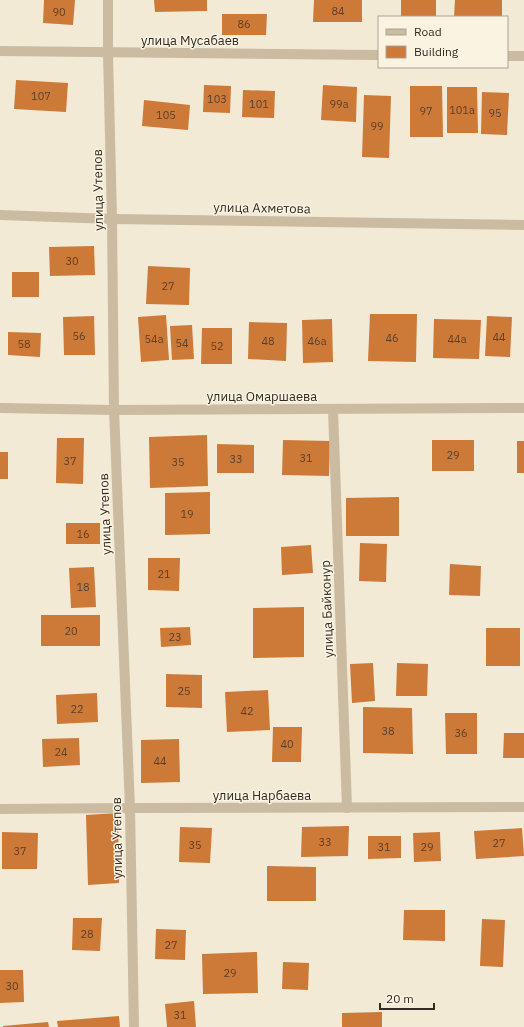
<svg xmlns="http://www.w3.org/2000/svg" width="524" height="1027" viewBox="0 0 524 1027" font-family="'IBM Plex Sans',sans-serif">
	<style>
		.building { fill: #cd7938 }
		.lines { fill: none; stroke-linecap: round; stroke-linejoin: round }
		.minor { stroke: #cabba1; stroke-width: 10 }
		.labels { text-anchor: middle; dominant-baseline: central; stroke-width: 3; stroke-linejoin: round; paint-order: stroke }
		.number-label { font-size: 11px; fill: #5a3f29 }
		.street-label { font-size: 13px; fill: #342c24; stroke: #faf3e1 }
	</style>
	<rect width="100%" height="100%" fill="#f2ead5"/>
	<g class="building">
		<path d="M44 0H75L73 25 43 23Z"/>
		<path d="M154 0H207V11L155 12Z"/>
		<path d="M314 0H362V22H313Z"/>
		<rect x="401" y="0" width="35" height="17"/>
		<path d="M455 0H502V17H454Z"/>
		<path d="M222 14H267L266 35H222Z"/>
		<path d="M16 80 68 83 66 112 14 109Z"/>
		<path d="M204 85 231 86 230 113 203 112Z"/>
		<path d="M323 85 357 87 356 122 321 120Z"/>
		<path d="M410 86H442L443 137H410Z"/>
		<path d="M447 87H477L478 133H447Z"/>
		<path d="M243 90 275 91 274 118 242 117Z"/>
		<path d="M482 92 509 93 507 135 481 134Z"/>
		<path d="M364 95 391 96 389 158 362 157Z"/>
		<path d="M144 100 190 105 188 130 142 126Z"/>
		<path d="M94 246 95 275 50 276 49 247Z"/>
		<path d="M148 266 190 268 189 305 146 304Z"/>
		<rect x="12" y="272" width="27" height="25"/>
		<path d="M370 314H417L416 362 368 361Z"/>
		<path d="M166 315 169 360 141 362 138 317Z"/>
		<path d="M94 316 95 355H64L63 317Z"/>
		<path d="M487 316 512 317 510 357 485 356Z"/>
		<path d="M332 319 333 362 303 363 302 320Z"/>
		<path d="M434 319 481 320 479 359 433 358Z"/>
		<path d="M249 322 287 323 286 361 248 359Z"/>
		<path d="M192 325 194 359 172 360 170 326Z"/>
		<path d="M202 328H232V364H201Z"/>
		<path d="M8 332 41 333 40 357 8 355Z"/>
		<path d="M207 435 208 486 150 488 149 437Z"/>
		<path d="M57 438H84L83 484 56 483Z"/>
		<path d="M283 440 330 441 329 476 282 475Z"/>
		<rect x="432" y="440" width="42" height="31"/>
		<rect x="517" y="441" width="7" height="32"/>
		<path d="M217 444 254 445V473H217Z"/>
		<rect x="0" y="452" width="8" height="27"/>
		<path d="M210 492V534L165 535V493Z"/>
		<path d="M399 497V536H346V498Z"/>
		<rect x="66" y="523" width="34" height="21"/>
		<path d="M360 543 387 544 386 582 359 581Z"/>
		<path d="M311 545 313 573 282 575 281 547Z"/>
		<path d="M148 558H180L179 591 148 590Z"/>
		<path d="M450 564 481 566 480 596 449 595Z"/>
		<path d="M94 567 96 607 71 608 69 568Z"/>
		<path d="M304 607V657L253 658V608Z"/>
		<rect x="41" y="615" width="59" height="31"/>
		<path d="M190 627 191 645 161 647 160 628Z"/>
		<rect x="486" y="628" width="34" height="38"/>
		<path d="M373 663 375 701 352 703 350 664Z"/>
		<path d="M397 663 428 664 427 696H396Z"/>
		<path d="M166 674 202 675V708L166 707Z"/>
		<path d="M268 690 270 730 227 732 225 692Z"/>
		<path d="M97 693 98 722 57 724 56 695Z"/>
		<path d="M363 707 412 708 413 754 363 753Z"/>
		<path d="M445 713H477V754H446Z"/>
		<path d="M273 727H302L301 762H272Z"/>
		<path d="M504 733H524V758H503Z"/>
		<path d="M79 738 80 765 43 767 42 739Z"/>
		<path d="M179 739 180 782 141 783V740Z"/>
		<path d="M118 813 119 883 88 885 86 815Z"/>
		<path d="M349 826 348 856 301 857 302 827Z"/>
		<path d="M180 827 212 828 210 863 179 862Z"/>
		<path d="M522 828 524 856 476 859 474 831Z"/>
		<path d="M2 832 38 833 37 869H2Z"/>
		<path d="M440 832 441 861 414 862 413 833Z"/>
		<path d="M368 836H401V858L368 859Z"/>
		<path d="M267 866 316 867V901H267Z"/>
		<path d="M404 910H445V941L403 940Z"/>
		<path d="M73 918H102L100 951 72 950Z"/>
		<path d="M482 919 505 920 503 967 480 966Z"/>
		<path d="M156 929 186 930 185 960 155 959Z"/>
		<path d="M257 952 258 993 203 994 202 954Z"/>
		<path d="M283 962 309 963 308 990 282 989Z"/>
		<path d="M0 970H23L24 1002 0 1003Z"/>
		<path d="M194 1001 196 1027H167L165 1004Z"/>
		<path d="M382 1012V1027H342V1013Z"/>
		<path d="M119 1016 120 1027H58L57 1021Z"/>
		<path d="M48 1022 49 1027H3V1026Z"/>
	</g>
	<g class="lines">
		<g class="minor">
			<path d="M108 0V53L112 219 114 410 130 808 134 1027"/>
			<path d="M0 51 379 55"/>
			<path d="M507 56H524"/>
			<path d="M0 215 112 219 524 225"/>
			<path d="M0 408 114 410 524 408"/>
			<path d="M333 409 347 808"/>
			<path d="M0 809 130 808 524 807"/>
		</g>
	</g>
	<g class="labels">
		<g class="number-label">
			<text x="338" y="11">84</text>
			<text x="59" y="12">90</text>
			<text x="244" y="24">86</text>
			<text x="41" y="96">107</text>
			<text x="217" y="99">103</text>
			<text x="259" y="104">101</text>
			<text x="339" y="104">99а</text>
			<text x="462" y="110">101а</text>
			<text x="426" y="111">97</text>
			<text x="495" y="113">95</text>
			<text x="166" y="115">105</text>
			<text x="377" y="126">99</text>
			<text x="72" y="261">30</text>
			<text x="168" y="286">27</text>
			<text x="79" y="336">56</text>
			<text x="499" y="337">44</text>
			<text x="392" y="338">46</text>
			<text x="154" y="339">54а</text>
			<text x="457" y="339">44а</text>
			<text x="268" y="341">48</text>
			<text x="317" y="341">46а</text>
			<text x="182" y="343">54</text>
			<text x="24" y="344">58</text>
			<text x="217" y="346">52</text>
			<text x="453" y="455">29</text>
			<text x="306" y="458">31</text>
			<text x="236" y="459">33</text>
			<text x="70" y="461">37</text>
			<text x="178" y="462">35</text>
			<text x="187" y="514">19</text>
			<text x="83" y="534">16</text>
			<text x="164" y="574">21</text>
			<text x="83" y="587">18</text>
			<text x="71" y="631">20</text>
			<text x="175" y="637">23</text>
			<text x="184" y="691">25</text>
			<text x="77" y="709">22</text>
			<text x="247" y="711">42</text>
			<text x="388" y="731">38</text>
			<text x="461" y="733">36</text>
			<text x="287" y="744">40</text>
			<text x="61" y="752">24</text>
			<text x="160" y="761">44</text>
			<text x="325" y="842">33</text>
			<text x="499" y="843">27</text>
			<text x="195" y="845">35</text>
			<text x="384" y="847">31</text>
			<text x="427" y="847">29</text>
			<text x="20" y="851">37</text>
			<text x="87" y="934">28</text>
			<text x="171" y="945">27</text>
			<text x="230" y="973">29</text>
			<text x="12" y="986">30</text>
			<text x="180" y="1015">31</text>
		</g>
		<g class="street-label">
			<text x="190" y="40">улица Мусабаев</text>
			<text transform="translate(98 190) rotate(-91)">улица Утепов</text>
			<text transform="translate(262 208) rotate(1)">улица Ахметова</text>
			<text x="262" y="396">улица Омаршаева</text>
			<text transform="translate(105 514) rotate(-92)">улица Утепов</text>
			<text transform="translate(327 609) rotate(-92)">улица Байконур</text>
			<text x="262" y="795">улица Нарбаева</text>
			<text transform="translate(117 838) rotate(-91)">улица Утепов</text>
		</g>
	</g>
	<rect x="378" y="16" width="130" height="52" fill="#faf3e1" stroke="#aba395"/>
	<rect x="386" y="29" width="20" height="6" fill="#cabba1" stroke="#aba395"/>
	<text x="414" y="36" font-size="12" fill="#342c24">Road</text>
	<rect x="386" y="46" width="20" height="12" fill="#cd7938" stroke="#aba395"/>
	<text x="414" y="56" font-size="12" fill="#342c24">Building</text>
	<path d="M380 1003v6h54v-6" fill="none" stroke="#342c24" stroke-width="2"/>
	<text x="386" y="1003" font-size="12" fill="#342c24" stroke="#faf3e1" stroke-width="3" paint-order="stroke">20 m</text>
</svg>
